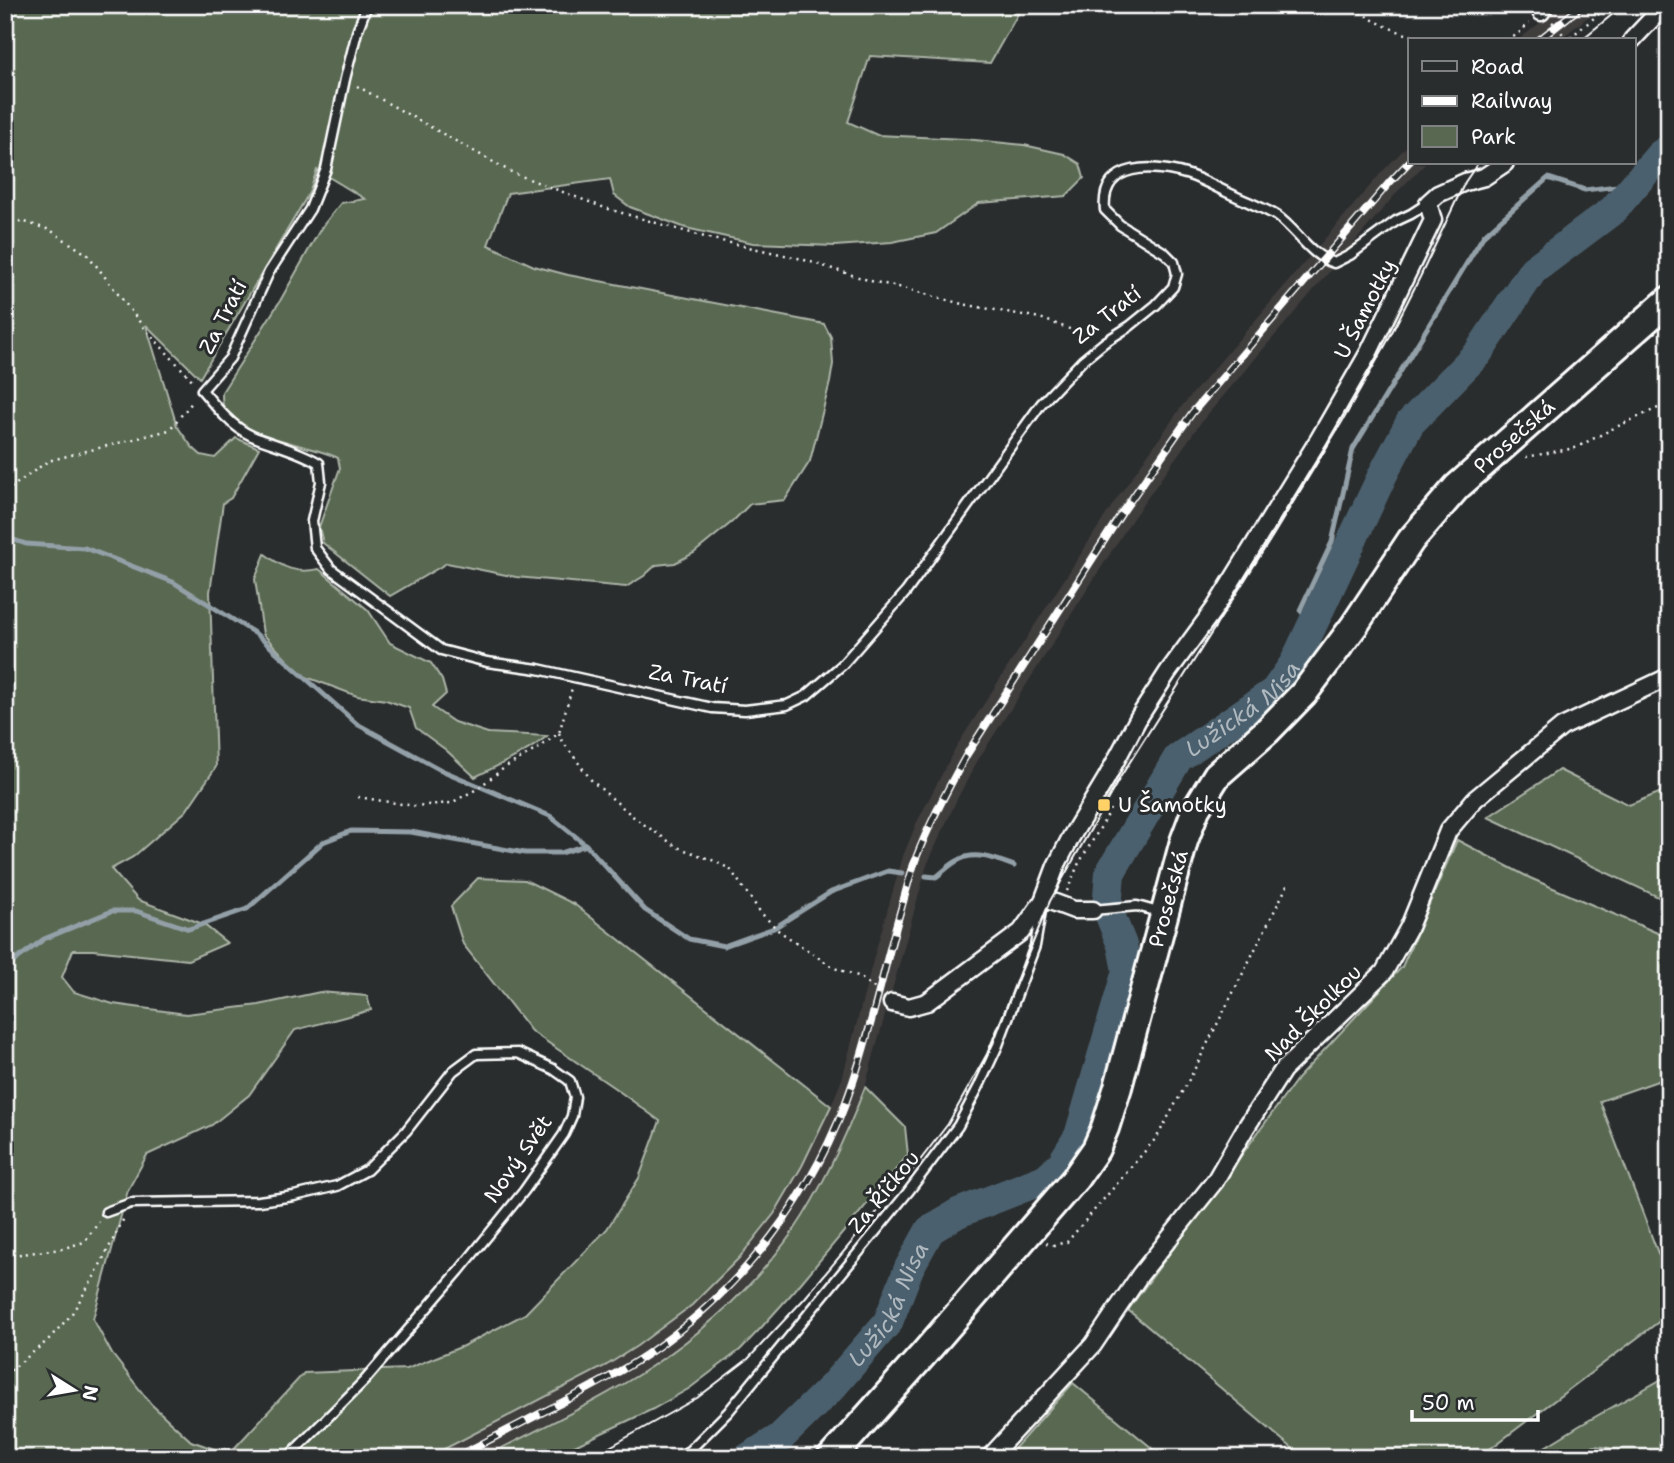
<svg xmlns="http://www.w3.org/2000/svg" width="1674" height="1463" viewBox="0 0 1674 1463" font-family="'Shantell Sans',sans-serif">
	<style>
		.built { fill: #403c3c }
		.green { fill: #596851; stroke: #acb4a8; stroke-width: 2 }
		.lines { fill: none; stroke-linecap: round; stroke-linejoin: round }
		.stream { stroke: #93a0a8; stroke-width: 5 }
		.river { stroke: #4b616e; stroke-width: 30 }
		.lane-casing { stroke: #fff; stroke-width: 13 }
		.street-casing { stroke: #fff; stroke-width: 21 }
		.primary-casing { stroke: #fff; stroke-width: 32 }
		.path { stroke: #fff; stroke-width: 2.5; stroke-dasharray: 2 5; stroke-linecap: butt }
		.lane { stroke: #2a2d2e; stroke-width: 8 }
		.street { stroke: #2a2d2e; stroke-width: 16 }
		.primary { stroke: #2a2d2e; stroke-width: 26 }
		.tram { stroke: #fff; stroke-width: 2 }
		.rail-casing { stroke: #fff; stroke-width: 8 }
		.rail { stroke: #2a2d2e; stroke-width: 5; stroke-dasharray: 16; stroke-linecap: butt }
		.poi-dot { fill: #ffd166; stroke: #2a2d2e; stroke-width: 2.5 }
		.labels { text-anchor: middle; dominant-baseline: central; stroke-width: 6; stroke-linejoin: round; paint-order: stroke }
		.street-label { font-size: 21px; fill: #fff; stroke: #2a2d2e }
		.poi-label { font-size: 21px; fill: #fff; stroke: #2a2d2e; text-anchor: start }
		.water-label { font-size: 23px; font-style: italic; fill: #aeb8be; stroke: #2a2d2e }
	</style>
	<rect width="100%" height="100%" fill="#2a2d2e"/>
	<filter id="ink" filterUnits="userSpaceOnUse"><feTurbulence type="fractalNoise" baseFrequency=".0143" numOctaves="2"/><feDisplacementMap in="SourceGraphic" scale="14" xChannelSelector="R" yChannelSelector="G"/><feConvolveMatrix kernelMatrix="1 2 1 2 8 2 1 2 1" color-interpolation-filters="sRGB"/></filter>
	<g filter="url(#ink)">
		<g class="built">
			<path d="M1563 5H1603L1559 40H1518Z"/>
			<path d="M1410 143V163H1426L1399 190 1202 421 1133 518 978 760 957 799 927 865 865 1087 854 1116 825 1178 809 1205 782 1246 757 1275 708 1324 651 1367 619 1387 482 1458H427L607 1365 637 1346 692 1305 739 1258 762 1231 802 1166 831 1106 842 1079 875 953 903 856 917 822 956 747 1113 504 1182 406 1381 173Z"/>
		</g>
		<g class="green">
			<path d="M5 5H1023L990 63 870 56 848 122 877 135 965 139 1024 145 1064 154 1080 164 1084 178 1066 196 979 203 936 233 892 242 835 246 753 243 686 228 630 207 614 195 610 179 508 193 488 245 534 266 568 275 824 324 831 337 833 364 830 382 810 461 785 500 750 504 732 522 694 553 675 563 656 565 644 576 626 587 516 577 447 563 390 596 323 543 319 527 340 468 338 458C310 444 238 437 224 408 222 404 222 397 222 392L280 301 321 228 341 203 365 199 317 170 309 193 200 378 146 325 177 426 192 447 201 455 215 458 236 438 259 448 231 498 223 503 210 592 216 767 186 811 133 857 111 869 138 900 203 924 227 943 188 960 93 950H73L62 977 74 992 113 1004 186 1014 259 1005 320 992 367 996 371 1010 295 1030 249 1095 212 1125 147 1155 128 1190 93 1319 112 1354 151 1404 191 1441 229 1454 304 1373 407 1369 463 1346 525 1314 607 1229 639 1178 660 1121 616 1089 531 1031 463 944 451 906 478 878 525 880 574 904 831 1106 802 1166 774 1214 739 1258 692 1305 637 1346 607 1365 427 1458H5Z"/>
			<path d="M265 554C283 568 296 574 319 569L368 610 390 643 431 663 442 680 446 694 432 707 454 722 488 733 547 736C526 754 500 764 475 777L446 750 416 728 409 708 386 700 357 696 301 675 263 634 255 579Z"/>
			<path d="M1559 770 1629 805 1669 789V902L1488 817Z"/>
			<path d="M1457 840 1530 878 1669 938V1077L1600 1101 1669 1282V1314L1478 1458H1304L1128 1310 1298 1078 1402 967Z"/>
			<path d="M865 1087 905 1127 908 1155 795 1290 760 1329 740 1350 690 1388 653 1409 549 1458H482C538 1429 600 1401 652 1366 706 1330 756 1284 794 1230 824 1186 846 1136 865 1087Z"/>
			<path d="M1669 1375V1458H1601L1612 1449C1597 1445 1589 1443 1579 1458H1527L1579 1426Z"/>
			<path d="M1073 1383 1164 1458H1006Z"/>
		</g>
		<g class="lines">
			<g class="stream">
				<path d="M5 537 26 544 85 548 173 582 256 634 357 724 441 770 550 816 586 845"/>
				<path d="M1314 625 1300 610 1332 542 1353 449 1484 235 1548 178 1585 190 1634 184"/>
				<path d="M926 876 936 877C943 872 950 864 959 860 975 850 998 860 1014 866"/>
				<path d="M5 968 44 939 112 911H136L189 929 247 909 323 842 351 831 411 832 525 853H561L586 845 645 910 689 939 724 946 774 928 831 892 888 871 902 873"/>
			</g>
			<path class="river" id="s1" d="M748 1458 780 1438 832 1387 888 1322 909 1268 930 1230 958 1213 1045 1179 1061 1165 1079 1136 1127 971 1122 945 1107 908 1110 873 1178 758 1275 691 1294 664 1383 474 1410 423 1478 353 1533 270 1613 210 1660 155 1669 149"/>
			<g class="lane-casing">
				<g id="lane">
					<path d="M367 5 357 32 345 79 326 169 310 209 269 272 230 358 202 390C216 407 232 427 252 436 274 445 298 450 319 463L321 482 312 521 315 548 331 569 441 650 487 662 538 669 712 708 745 710 787 705 806 696 842 665 906 592 1041 404 1083 360 1105 342 1130 326 1156 305 1173 287 1177 274 1174 262 1165 253 1120 225 1105 210C1100 160 1155 165 1189 175 1204 180 1219 189 1233 195 1247 202 1264 208 1277 216 1298 231 1309 255 1334 263L1350 255 1396 221 1411 214 1428 203"/>
					<path d="M1093 910 1137 906 1162 913"/>
					<path d="M106 1212 131 1203 259 1201 294 1196 337 1186 367 1170 406 1131 453 1071 476 1054 518 1053 553 1069 570 1081 575 1097 572 1116 564 1134 524 1191 459 1271 365 1380 287 1458"/>
					<path d="M676 1458 689 1451 728 1412 908 1192 958 1126 979 1086 998 1045 1035 946 1041 911"/>
				</g>
			</g>
			<g class="street-casing">
				<g id="street">
					<path d="M1541 12 1545 5"/>
					<path d="M1632 40 1665 5"/>
					<path d="M1043 901H1050L1074 910H1093"/>
					<path d="M892 1003 909 1007 927 1002 1021 932 1043 901 1056 866 1071 837 1106 779 1139 717 1168 672 1215 608 1319 439 1369 352 1433 220 1428 203 1438 194 1465 182 1484 177 1505 163"/>
					<path d="M989 1458 1093 1345 1140 1275 1215 1181 1245 1129 1283 1070 1384 972 1409 927 1448 831 1475 799 1562 727 1662 680 1669 676"/>
				</g>
			</g>
			<g class="primary-casing">
				<g id="primary">
					<path id="s2" d="M831 1458 922 1356 1075 1179 1096 1149 1105 1128 1118 1087 1184 841 1196 809 1217 775 1267 731 1304 693 1354 626 1411 540 1457 487 1669 300"/>
				</g>
			</g>
			<g class="path">
				<path d="M1348 5C1374 22 1399 34 1429 40"/>
				<path d="M1552 22 1557 26 1567 40 1610 5"/>
				<path d="M1507 40 1517 35 1529 23"/>
				<path d="M357 86 513 173 605 208 708 238 798 258 871 281 907 289 962 304 1040 318 1091 337"/>
				<path d="M5 219 25 222 50 230 88 255 145 329 194 382"/>
				<path d="M1526 457 1575 448 1614 428 1669 403"/>
				<path d="M5 492 48 461 169 430 194 400"/>
				<path d="M559 733 563 742 592 781 636 819 677 847 712 860 730 869 761 913 779 931 834 968 858 976 881 993"/>
				<path d="M358 797 414 806 451 803 477 789 504 768 537 749 559 733 572 688"/>
				<path d="M1067 891 1078 865 1109 813 1110 807"/>
				<path d="M1046 1243 1054 1245 1067 1242 1157 1137 1191 1076 1288 884"/>
				<path d="M5 1256 61 1249 84 1242 99 1222"/>
				<path d="M5 1375 47 1341 71 1315 94 1277 124 1218"/>
			</g>
			<use href="#lane" class="lane"/>
			<use href="#street" class="street"/>
			<use href="#primary" class="primary"/>
			<g class="tram">
				<path d="M1581 40 1624 5"/>
				<path d="M590 1458 697 1398 748 1359 804 1299 918 1163 948 1124 987 1054 1050 901 1121 776 1272 537 1342 422 1386 344 1420 277 1465 182 1478 163"/>
			</g>
			<g class="rail-casing">
				<g id="rail">
					<path d="M1539 40 1583 5"/>
					<path d="M455 1458C491 1439 527 1420 563 1402 591 1387 619 1373 646 1355 743 1289 816 1194 853 1082 872 1026 884 967 901 909 906 892 910 875 916 858 930 822 948 788 967 754L1123 511 1192 413 1390 182 1410 161"/>
				</g>
			</g>
			<use href="#rail" class="rail"/>
		</g>
	</g>
	<rect class="poi-dot" x="1097" y="798" width="14" height="14" rx="3.5"/>
	<g class="labels">
		<g class="street-label">
			<text transform="translate(1365 309) rotate(-63)">U Šamotky</text>
			<text transform="translate(1107 315) rotate(-38)">Za Tratí</text>
			<text transform="translate(223 317) rotate(-63)">Za Tratí</text>
			<text stroke="none"><textPath href="#s2" startOffset="1255">Prosečská</textPath></text>
			<text transform="translate(688 679) rotate(11)">Za Tratí</text>
			<text stroke="none"><textPath href="#s2" startOffset="668">Prosečská</textPath></text>
			<text transform="translate(1313 1013) rotate(-45)">Nad Školkou</text>
			<text transform="translate(518 1159) rotate(-55)">Nový Svět</text>
			<text transform="translate(884 1192) rotate(-51)">Za Říčkou</text>
		</g>
		<g class="poi-label">
			<text x="1118" y="805">U Šamotky</text>
		</g>
		<g class="water-label">
			<text stroke="none"><textPath href="#s1" startOffset="968">Lužická Nisa</textPath></text>
			<text stroke="none"><textPath href="#s1" startOffset="212">Lužická Nisa</textPath></text>
		</g>
	</g>
	<rect width="1674" height="1463" fill="none" stroke="#2a2d2e" stroke-width="28"/>
	<rect x="14" y="14" width="1646" height="1435" fill="none" stroke="#fff" stroke-width="2.5" filter="url(#ink)"/>
	<rect x="1408" y="38" width="228" height="126" fill="#2a2d2e" stroke="#7f8182" stroke-width="2"/>
	<rect x="1422" y="61" width="35" height="10" fill="#2a2d2e" stroke="#7f8182" stroke-width="2"/>
	<text x="1471" y="74" font-size="21" fill="#ffffff">Road</text>
	<rect x="1422" y="96" width="35" height="10" fill="#ffffff" stroke="#7f8182" stroke-width="2"/>
	<text x="1471" y="108" font-size="21" fill="#ffffff">Railway</text>
	<rect x="1422" y="126" width="35" height="21" fill="#596851" stroke="#7f8182" stroke-width="2"/>
	<text x="1471" y="144" font-size="21" fill="#ffffff">Park</text>
	<g transform="translate(74 1390) rotate(101)" stroke="#2a2d2e" stroke-width="5" paint-order="stroke">
	<path d="M0-5L12 26L0 18L-12 26Z" fill="#ffffff"/>
	<text y="-10" font-size="19" font-weight="bold" text-anchor="middle" fill="#ffffff">N</text>
	</g>
	<path d="M1412 1410v10h126v-10" fill="none" stroke="#ffffff" stroke-width="3.5"/>
	<text x="1422" y="1410" font-size="21" fill="#ffffff" stroke="#2a2d2e" stroke-width="5" paint-order="stroke">50 m</text>
</svg>
